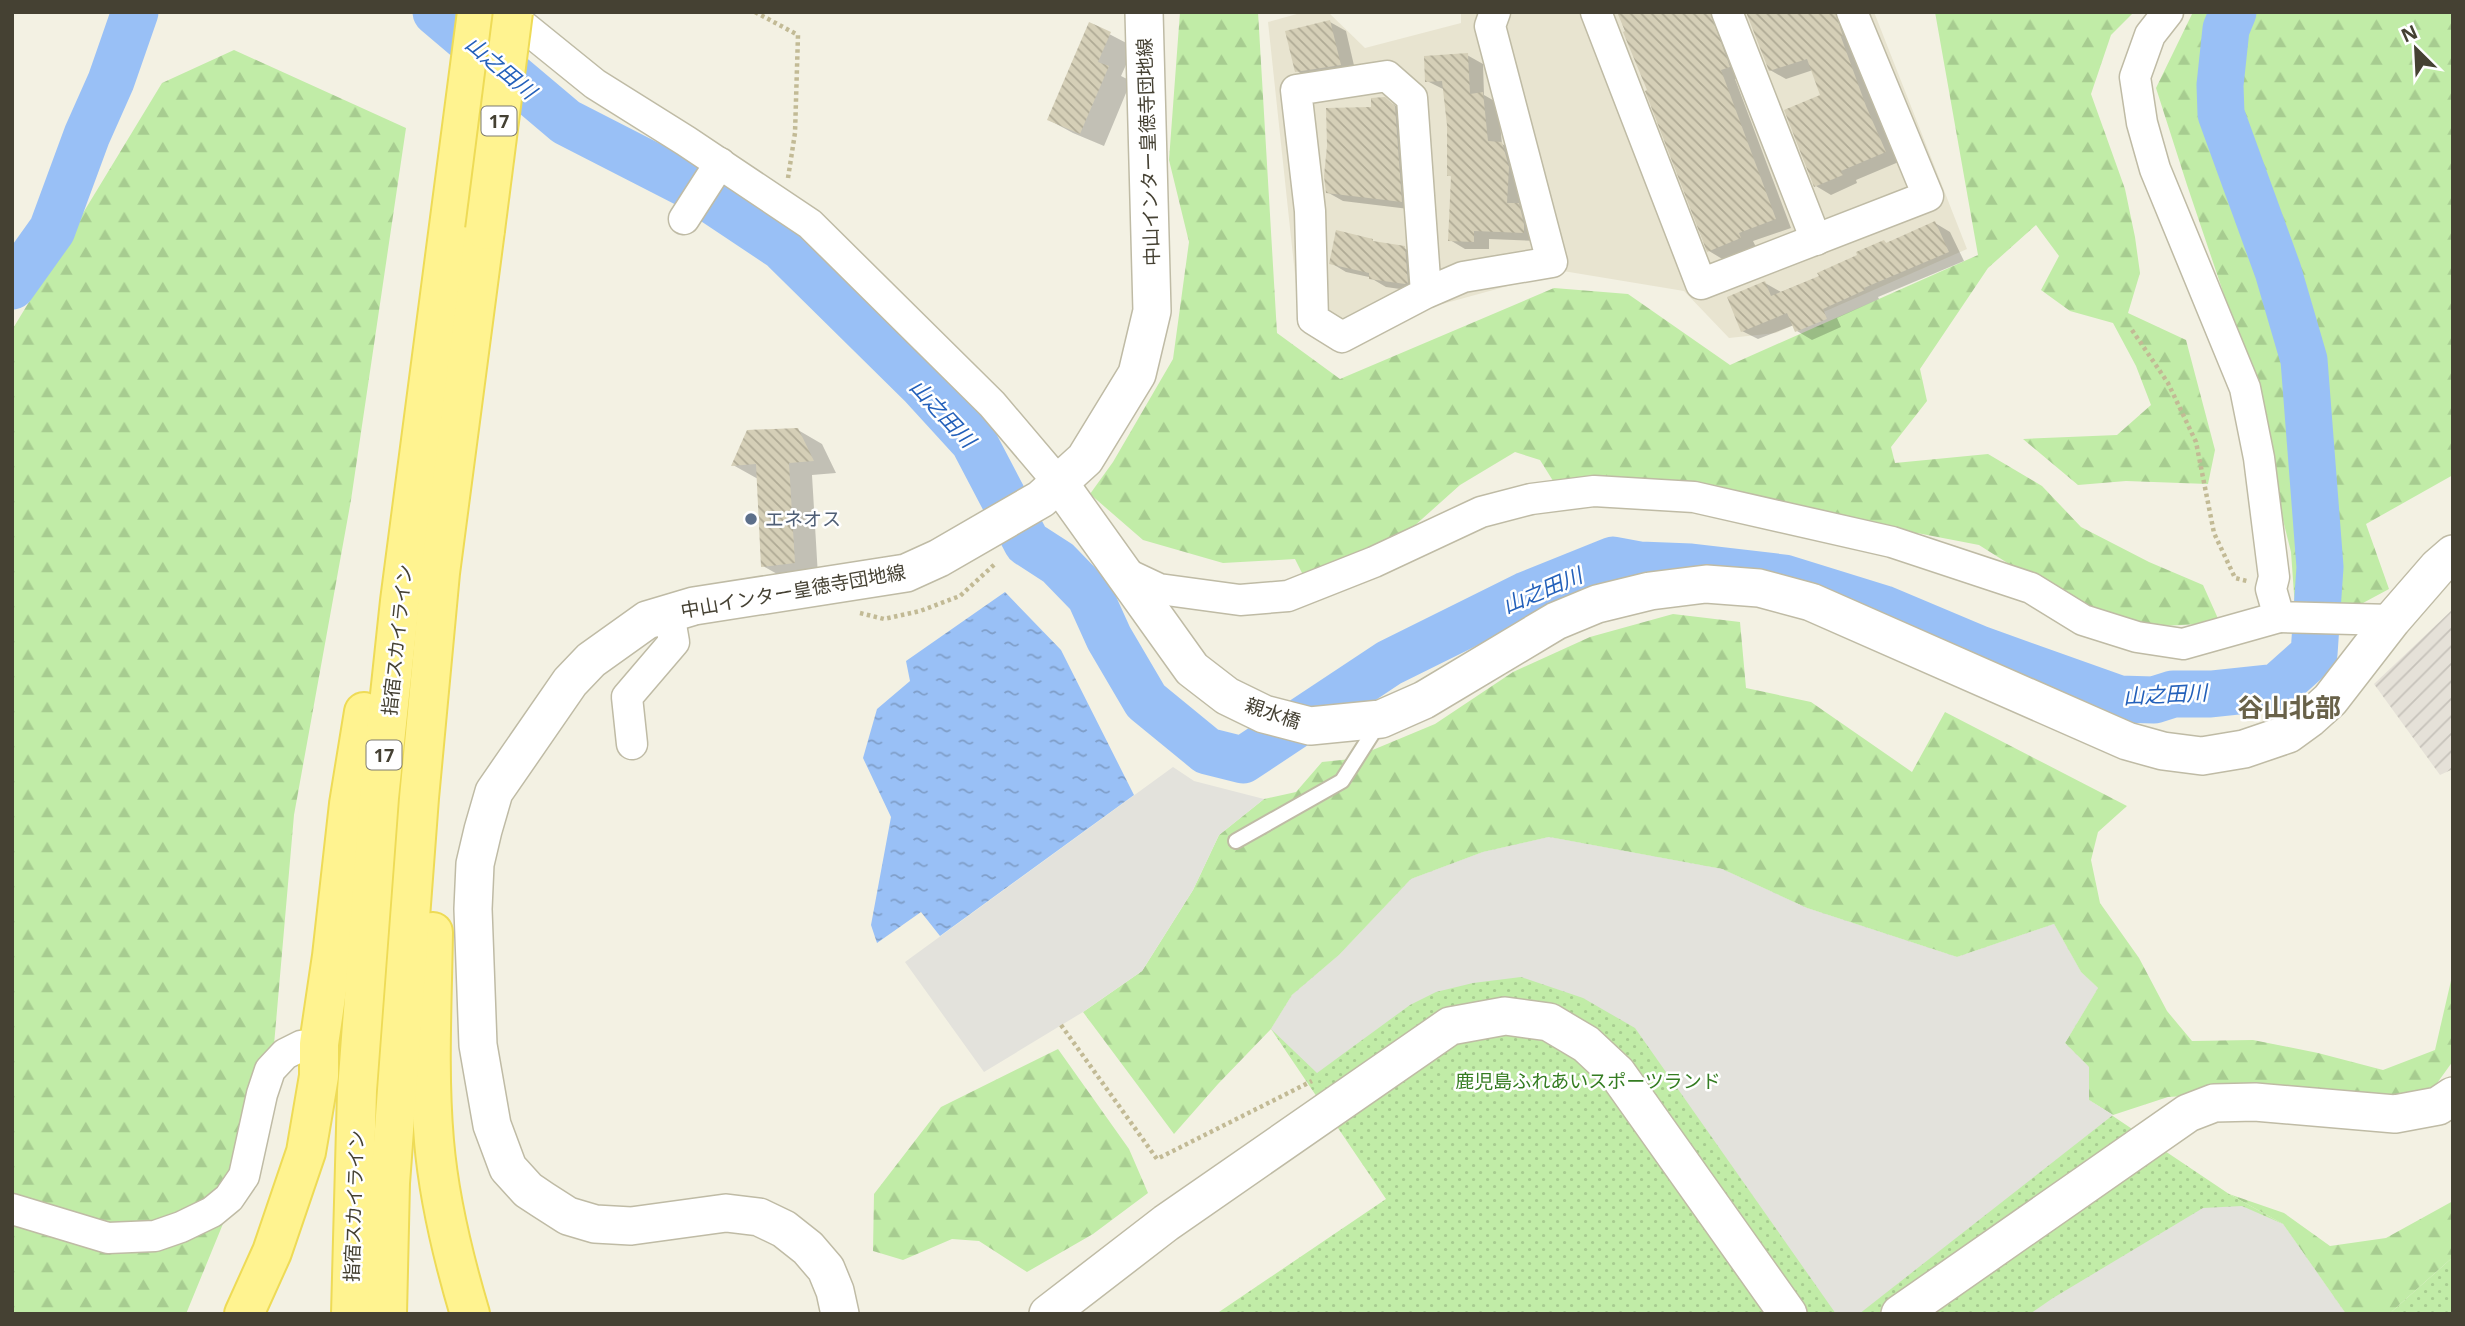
<svg xmlns="http://www.w3.org/2000/svg" width="2465" height="1326" viewBox="0 0 2465 1326" font-family="'Noto Sans','Noto Sans JP',sans-serif">
	<style>
		.residential { fill: #e8e4d0 }
		.industrial { fill: url(#industrial-furrows) }
		.forest { fill: url(#forest-firs) }
		.park { fill: url(#park-dots) }
		.parking { fill: #e3e2dc }
		.water { fill: url(#water-ripples) }
		.shadow { fill: #0003 }
		.lines { fill: none; stroke-linecap: round; stroke-linejoin: round }
		.river { stroke: #99c0f6; stroke-width: 47 }
		.building { fill: url(#building-back-hatch) }
		.service-casing { stroke: #bfbba5; stroke-width: 18 }
		.minor-casing { stroke: #bfbba5; stroke-width: 33 }
		.tertiary-casing { stroke: #bfbba5; stroke-width: 40 }
		.primary-casing { stroke: #eedb56; stroke-width: 42 }
		.path { stroke: #c2ba95; stroke-width: 4.5; stroke-dasharray: 3.5 3.5; stroke-linecap: butt }
		.service { stroke: #fff; stroke-width: 14 }
		.minor { stroke: #fff; stroke-width: 30 }
		.tertiary { stroke: #fff; stroke-width: 37 }
		.primary { stroke: #fff390; stroke-width: 38 }
		.primary-bridge-casing { stroke: #eedb56; stroke-width: 42; stroke-linecap: butt }
		.primary-bridge { stroke: #fff390; stroke-width: 38 }
		.service-dot { fill: #5c6f8a; stroke: #fff; stroke-width: 2.5 }
		.labels { text-anchor: middle; dominant-baseline: central; stroke-width: 5; stroke-linejoin: round; paint-order: stroke }
		.shield { fill: #fff; stroke: #7d7a70; stroke-width: 2 }
		.shield-label { font-size: 18px; font-weight: bold; fill: #454133 }
		.street-label { font-size: 19px; fill: #454133; stroke: #fff }
		.service-label { font-size: 19px; fill: #4e5e75; stroke: #fff; text-anchor: start }
		.park-label { font-size: 19px; fill: #347c21; stroke: #fff }
		.water-label { font-size: 21px; font-style: italic; fill: #2360ba; stroke: #fff }
		.district-label { font-size: 26px; font-weight: bold; fill: #696249; stroke: #fff }
	</style>
	<defs>
		<pattern id="industrial-furrows" width="10" height="10" patternUnits="userSpaceOnUse" patternTransform="scale(1.75)"><rect width="10" height="10" fill="#e5e1d8"/><path d="M-1 1l2-2M0 10L10 0M9 11l2-2" fill="none" stroke="#c6c2ba"/></pattern>
		<pattern id="forest-firs" width="22" height="20" patternUnits="userSpaceOnUse" patternTransform="scale(1.75)"><rect width="22" height="20" fill="#c1eca7"/><path d="M5 1l3.5 6h-7zM16 11l3.5 6h-7z" fill="#a7cc90"/></pattern>
		<pattern id="park-dots" width="8" height="8" patternUnits="userSpaceOnUse" patternTransform="scale(1.75)"><rect width="8" height="8" fill="#c1eca7"/><path d="M2 2h.1M6 6h.1" fill="none" stroke="#a7cc90" stroke-width="1.8" stroke-linecap="round"/></pattern>
		<pattern id="water-ripples" width="26" height="14" patternUnits="userSpaceOnUse" patternTransform="scale(1.75)"><rect width="26" height="14" fill="#99c0f6"/><path d="M2 4q2-2 4 0t4 0M15 11q2-2 4 0t4 0" fill="none" stroke="#7f9ec8"/></pattern>
		<pattern id="building-back-hatch" width="6" height="6" patternUnits="userSpaceOnUse" patternTransform="scale(1.75)"><rect width="6" height="6" fill="#d5cfb7"/><path d="M-1 5l2 2M0 0l6 6M5-1l2 2" fill="none" stroke="#afaa95"/></pattern>
	</defs>
	<rect width="100%" height="100%" fill="#f3f1e3"/>
	<path class="residential" d="M1304 12H1328L1365 48 1461 23V12H1874L1967 249 1776 333 1729 338 1684 291 1563 271 1435 306 1336 346 1299 312 1268 22Z"/>
	<path class="industrial" d="M2453 609V769L2440 775 2374 684Z"/>
	<g class="forest">
		<path d="M1180 12H1258L1277 333 1340 379 1554 288 1628 294 1730 365 1978 255 1935 12H2134L2111 35 2091 94 2125 189 2135 237 2140 273 2128 313 2186 340 2215 450 2208 484 2126 481 2078 485 2023 439 2117 435 2151 405 2136 366 2113 323 2070 311 2041 290 2059 256 2036 225 1988 268 1920 369 1927 401 1891 447 1895 463 1988 454 2042 486 2081 527 2149 562 2203 585 2220 623 2162 626 2087 613 1979 545 1917 533H1860L1660 479 1555 484 1540 460 1515 452 1460 485 1393 545 1310 589 1295 559 1223 563 1143 540 1090 494 1113 462 1173 359 1189 242 1169 160Z"/>
		<path d="M2193 12H2453V475L2366 524 2389 589 2363 603 2295 608 2291 552 2271 472 2248 366 2187 185 2156 88Z"/>
		<path d="M234 50 406 128 351 500 294 815 268 1114 186 1314H12V330L162 83Z"/>
		<path d="M1673 614 1740 622 1746 688 1811 702 1912 772 1945 712 2127 806 2098 832 2091 860 2100 903 2139 958 2167 1011 2192 1041 2253 1040 2318 1053 2383 1070 2435 1050 2453 972V1061L2435 1086 2384 1105 2238 1093 2168 1097 2113 1115 2089 1100V1067L2065 1043 2098 988 2081 972 2054 924 1957 957 1807 908 1722 869 1549 837 1483 852 1411 879 1339 955 1292 995 1271 1029 1218 1084 1174 1134 1083 1012 1142 971 1193 890 1219 835 1264 799 1296 792 1322 762 1351 759 1435 724 1513 672 1590 637Z"/>
		<path d="M1058 1049 1129 1149 1148 1193 1093 1234 1027 1272 979 1241 952 1239 903 1260 873 1251 874 1194 941 1107Z"/>
		<path d="M2229 1194 2284 1213 2330 1246 2386 1238 2453 1201V1257L2389 1314H2346L2283 1224Z"/>
	</g>
	<g class="park">
		<path d="M1549 837 1722 869 1807 908 1957 957 2054 924 2081 972 2098 988 2065 1043 2089 1067V1100L2229 1194 2283 1224 2346 1314H1216L1386 1199 1271 1029 1292 995 1339 955 1411 879 1483 852Z"/>
		<path d="M2453 1257V1314H2389Z"/>
	</g>
	<g class="parking">
		<path d="M1173 767 1194 781 1264 799 1219 835 1193 890 1142 971 1083 1012 984 1072 905 962Z"/>
		<path d="M1549 837 1722 869 1807 908 1957 957 2054 924 2081 972 2098 988 2065 1043 2089 1067V1100L2113 1115 1859 1314H1836L1635 1028 1583 998 1521 977 1473 983 1436 992 1410 1005 1317 1073 1271 1029 1292 995 1339 955 1411 879 1483 852Z"/>
		<path d="M2242 1206 2283 1224 2346 1314H2030L2053 1298 2203 1208Z"/>
	</g>
	<path class="water" d="M1005 592 1061 650 1134 795 940 936 921 912 877 943 871 925 891 817 863 758 877 709 910 681 906 661Z"/>
	<g class="shadow">
		<path d="M1618 12H1728L1744 75 1735 79 1791 228 1753 241 1756 247 1724 260 1709 251Z"/>
		<path d="M1748 12H1849L1901 161 1856 180 1857 183 1831 195 1816 186 1822 96 1813 70 1786 79 1770 70Z"/>
		<path d="M1330 22 1346 31 1356 74 1312 80 1297 71Z"/>
		<path d="M1090 24 1134 47 1121 76 1131 81 1104 146 1073 133 1049 120Z"/>
		<path d="M1467 55 1483 64 1484 95 1498 103 1502 144 1518 152 1539 241 1489 239V249H1465L1450 240 1452 177 1449 175V125L1445 90 1427 81Z"/>
		<path d="M1384 99 1401 109 1417 210 1343 201 1327 192 1329 146Z"/>
		<path d="M1935 223 1950 232 1964 261 1878 297 1879 299 1837 318 1841 327 1812 340 1797 331 1794 325 1758 339 1742 331 1765 283 1781 292 1821 276 1884 242 1888 244Z"/>
		<path d="M1378 244 1404 248 1420 257 1421 292 1386 287 1369 277 1346 272 1331 263Z"/>
		<path d="M798 430 822 444 836 473 812 475 818 576 786 579 763 566 758 479 733 465Z"/>
	</g>
	<g class="lines">
		<g class="river">
			<path d="M436 12 566 122 689 185 782 247 921 384 974 442 1027 543 1058 563 1090 596 1109 638 1146 701 1207 751 1243 760 1389 663 1526 595 1613 560 1640 565 1691 567 1784 578 1884 609 1979 649 2119 699 2154 700 2173 694H2211L2277 687 2314 654 2320 567 2304 360 2278 271 2221 114 2220 85 2226 29 2233 12"/>
			<path d="M12 286 52 230 87 135 111 81 135 12"/>
		</g>
	</g>
	<g class="building">
		<path d="M1617 12H1710L1730 67 1721 70 1776 219 1739 233 1741 238 1707 252 1645 91 1647 90 1623 32 1625 31Z"/>
		<path d="M1746 12H1835L1843 36 1841 37 1866 106 1886 152 1841 171 1843 175 1814 187 1784 110 1820 95 1807 59 1769 71Z"/>
		<path d="M1330 20 1341 65 1295 72 1285 31Z"/>
		<path d="M1089 22 1111 32 1098 62 1109 66 1080 134 1047 120Z"/>
		<path d="M1468 53 1470 94 1483 92 1488 141 1502 142 1509 167 1507 203H1519L1524 224V233L1474 231V242L1448 241 1451 176H1447V125L1442 81 1425 82 1424 56Z"/>
		<path d="M1385 97 1395 106 1402 202 1326 193 1324 176 1327 146 1326 108 1371 107V98Z"/>
		<path d="M1935 221 1949 252 1864 288 1865 290 1823 309 1827 319 1795 332 1787 313 1741 332 1727 297 1765 281 1771 296 1819 276 1817 273 1857 255 1856 252 1884 240 1886 243Z"/>
		<path d="M1336 230 1373 239V241L1405 246 1408 283 1405 284 1369 279V273L1329 264Z"/>
		<path d="M798 428 814 461 789 463 795 563 761 567 756 464 731 466 747 430Z"/>
	</g>
	<g class="lines">
		<g class="service-casing">
			<path id="service" d="M1236 841 1342 781 1379 723"/>
		</g>
		<g class="minor-casing">
			<g id="minor">
				<path d="M506 12 595 84 686 141 810 224 992 404 1059 483"/>
				<path d="M1596 12 1701 284 1928 196 1852 12"/>
				<path d="M1727 12 1816 240"/>
				<path d="M2168 12 2150 35 2135 77 2142 123 2155 169 2245 388 2259 458 2274 577 2271 589 2279 617 2392 620"/>
				<path d="M684 219 720 163"/>
				<path d="M1426 293 1412 98 1387 76 1296 90 1310 211 1313 319 1342 337 1426 293 1463 277 1552 262 1490 26 1495 12"/>
				<path d="M1125 573 1159 589 1240 600 1288 596 1374 562 1481 512 1531 499 1594 491 1694 497 1892 542 2031 588 2083 620 2137 637 2183 644 2279 617"/>
				<path d="M632 744 627 697 674 642 669 613"/>
				<path d="M12 1209 108 1238 155 1236 181 1227 212 1212 229 1198 244 1176 262 1094 270 1070 285 1054 301 1046 319 1044"/>
			</g>
		</g>
		<g class="tertiary-casing">
			<g id="tertiary">
				<path d="M1059 483 1192 669 1227 696 1264 714 1310 726 1381 719 1424 700 1556 621 1597 604 1650 591 1706 584 1759 588 1811 602 2127 741 2163 751 2202 756 2244 749 2288 734 2310 718 2330 700 2392 620 2438 567 2453 554"/>
				<path d="M840 1314 835 1291 826 1269 808 1248 784 1229 759 1217 726 1213 631 1226 595 1224 568 1216 543 1200 528 1190 508 1168 492 1125 478 1045 473 909 475 864 483 830 494 792 570 682 591 660 647 620 694 606 906 573 939 558 1041 499 1085 459 1137 374 1152 311 1144 12"/>
				<path d="M1048 1314 1166 1223 1450 1026 1505 1016 1549 1022 1586 1044 1617 1073 1788 1314"/>
				<path d="M1900 1314 2188 1113 2214 1103 2255 1102 2395 1114 2438 1106 2453 1096"/>
			</g>
		</g>
		<g class="primary-casing">
			<g id="primary">
				<path d="M433 932C432 1001 428 1072 434 1141 439 1200 453 1257 470 1314"/>
				<path d="M244 1314 272 1252 306 1152 319 1076V1044L332 956 349 804 364 712"/>
				<path d="M351 1314 357 1091 379 798 400 601 477 12"/>
				<path d="M387 1314 390 1183 419 798 440 573 485 230"/>
			</g>
		</g>
		<g class="path">
			<path d="M755 12 798 35 795 133 788 178"/>
			<path d="M2132 330 2168 383 2196 442 2214 533 2235 578 2247 581"/>
			<path d="M860 613 884 619 920 611 960 596 996 563"/>
			<path d="M1061 1025 1157 1159 1312 1081"/>
		</g>
		<use href="#service" class="service"/>
		<use href="#minor" class="minor"/>
		<use href="#tertiary" class="tertiary"/>
		<use href="#primary" class="primary"/>
		<g class="primary-bridge-casing">
			<path id="primary-bridge" d="M485 230 513 12"/>
		</g>
		<use href="#primary-bridge" class="primary-bridge"/>
	</g>
	<circle class="service-dot" cx="751" cy="519" r="7"/>
	<g class="labels">
		<g class="shield">
			<rect x="481.5" y="106.5" width="35" height="29" rx="5"/>
			<rect x="366.5" y="740.5" width="35" height="29" rx="5"/>
		</g>
		<g class="shield-label">
			<text x="499" y="121">17</text>
			<text x="384" y="755">17</text>
		</g>
		<g class="street-label">
			<text transform="translate(1148 152) rotate(-92)">中山インター皇徳寺団地線</text>
			<text transform="translate(793 591) rotate(-10)">中山インター皇徳寺団地線</text>
			<text transform="translate(397 640) rotate(-84)">指宿スカイライン</text>
			<text transform="translate(1273 713) rotate(19)">親水橋</text>
			<text transform="translate(354 1206) rotate(-88)">指宿スカイライン</text>
		</g>
		<g class="service-label">
			<text x="765" y="519">エネオス</text>
		</g>
		<g class="park-label">
			<text x="1588" y="1081">鹿児島ふれあいスポーツランド</text>
		</g>
		<g class="water-label">
			<text transform="translate(501 67) rotate(40)">山之田川</text>
			<text transform="translate(943 413) rotate(47)">山之田川</text>
			<text transform="translate(1542 590) rotate(-23)">山之田川</text>
			<text transform="translate(2165 694) rotate(-3)">山之田川</text>
		</g>
		<g class="district-label">
			<text x="2289" y="707">谷山北部</text>
		</g>
	</g>
	<rect width="2465" height="1326" fill="none" stroke="#454133" stroke-width="28"/>
	<g transform="translate(2416 49) rotate(336)" stroke="#ffffff" stroke-width="5" paint-order="stroke">
	<path d="M0-5L12 26L0 18L-12 26Z" fill="#454133"/>
	<text y="-10" font-size="19" font-weight="bold" text-anchor="middle" fill="#454133">N</text>
	</g>
</svg>
